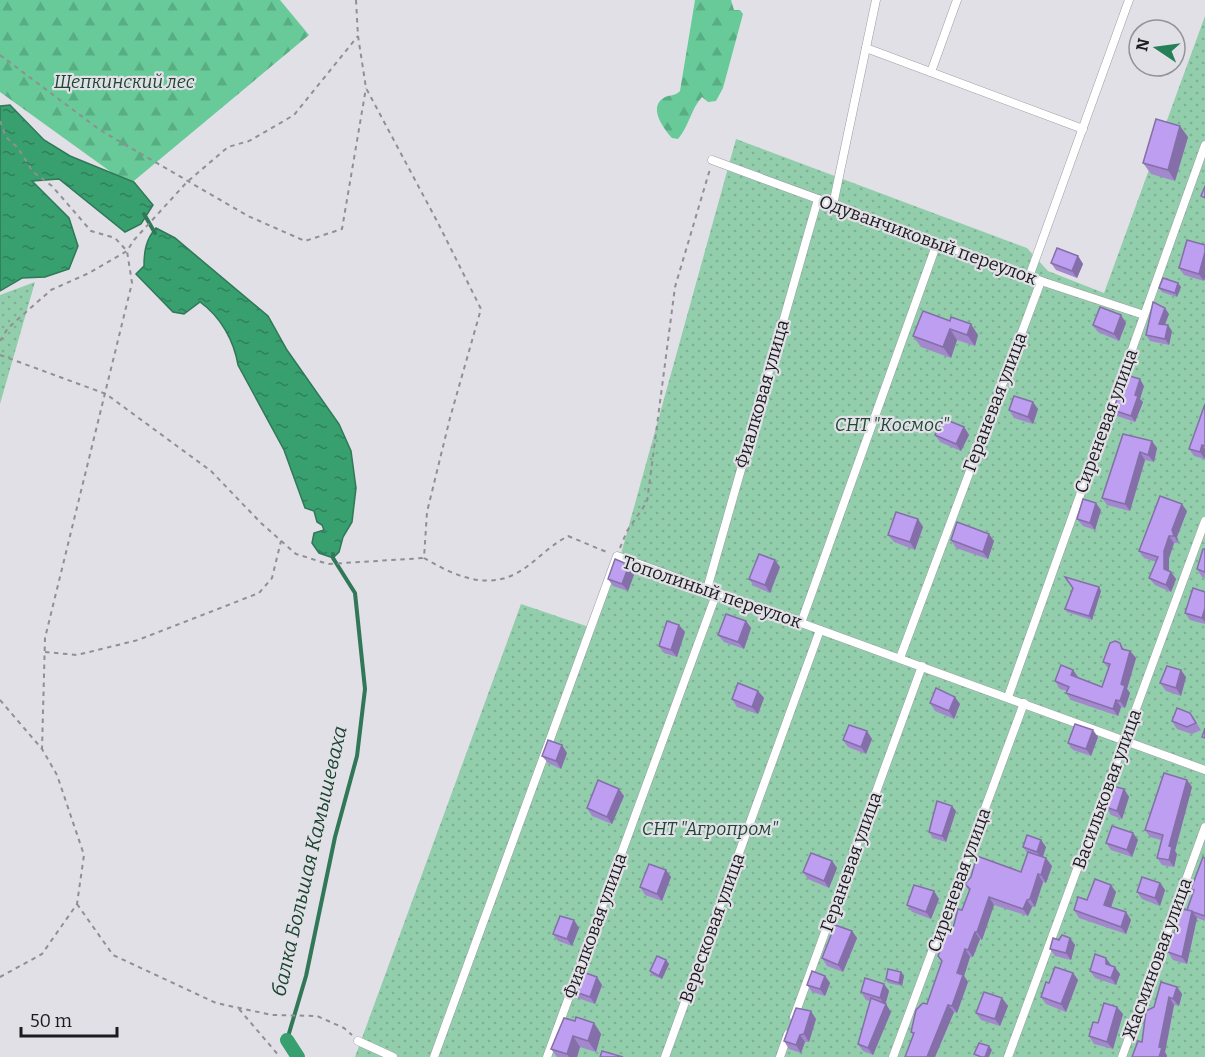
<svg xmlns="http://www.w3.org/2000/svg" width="1205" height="1057" viewBox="0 0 1205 1057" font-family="Bitter,serif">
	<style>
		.forest { fill: url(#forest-firs) }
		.garden { fill: url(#garden-dots) }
		.water { fill: url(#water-ripples); stroke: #307857; stroke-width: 1.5 }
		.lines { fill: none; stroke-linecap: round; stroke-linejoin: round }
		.stream { stroke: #307857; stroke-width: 4 }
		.canal { stroke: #389f6f; stroke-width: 14 }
		.service-casing { stroke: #9f9da4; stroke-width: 9 }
		.path { stroke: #908f94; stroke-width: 2; stroke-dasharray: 4.5 4.5; stroke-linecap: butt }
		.service { stroke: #fff; stroke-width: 8 }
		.wall { fill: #a388ce }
		.shaded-wall { fill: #846fa8 }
		.building { fill: #bd9ef0; stroke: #846fa8; stroke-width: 1.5 }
		.labels { text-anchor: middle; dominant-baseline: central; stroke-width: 4.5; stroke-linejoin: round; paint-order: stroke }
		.park-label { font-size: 18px; font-style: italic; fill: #1e4833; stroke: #e2e0e7 }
		.street-label { font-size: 18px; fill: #1c1c1e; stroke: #e2e0e7 }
		.water-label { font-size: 20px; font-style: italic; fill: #1a442f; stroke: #e2e0e7 }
	</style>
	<defs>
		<pattern id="forest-firs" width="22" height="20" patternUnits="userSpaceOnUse" patternTransform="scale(1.5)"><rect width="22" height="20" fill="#67ca98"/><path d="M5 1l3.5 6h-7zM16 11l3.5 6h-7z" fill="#59ad83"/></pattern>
		<pattern id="garden-dots" width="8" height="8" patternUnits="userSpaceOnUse" patternTransform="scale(1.5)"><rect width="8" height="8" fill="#92ceac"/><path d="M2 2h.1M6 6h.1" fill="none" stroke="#7db094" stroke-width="1.8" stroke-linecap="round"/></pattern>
		<pattern id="water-ripples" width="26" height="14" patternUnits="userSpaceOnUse" patternTransform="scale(1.5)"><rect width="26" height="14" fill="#389f6f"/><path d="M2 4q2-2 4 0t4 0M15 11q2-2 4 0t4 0" fill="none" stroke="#2e815b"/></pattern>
	</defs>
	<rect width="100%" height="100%" fill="#e2e0e7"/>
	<g class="forest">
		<path d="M0 0H280L309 35 129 185 0 92Z"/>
		<path d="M695 0H731L734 10H740L743 14 723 88 716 101 708 102 702 97C691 109 689 126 678 139L672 138C664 129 649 109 662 99 668 94 675 97 680 91Z"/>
	</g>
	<g class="garden">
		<path d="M1205 16V1057H355L521 604 595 629 621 554 736 139 1027 248 1048 271 1104 293Z"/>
		<path d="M35 282 0 404V295Z"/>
	</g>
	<g class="water">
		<path d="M10 105 44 140 70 156 134 182 153 205 141 224 125 232 59 179 32 181 69 218 78 246 69 269 45 277 22 278 0 291V106Z"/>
		<path d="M156 228 175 238 268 316 287 350 339 424 351 451 356 488 352 522 343 537 339 552 333 558 319 553 312 543 314 533 324 530 322 525 317 522 314 511 305 508 284 450 238 365C234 341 221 317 200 302L184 314 173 312 136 274 144 266C144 251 146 239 156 228Z"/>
	</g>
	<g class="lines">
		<g class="stream">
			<path d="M144 214 155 233"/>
			<path d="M287 1040 306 976 335 837 357 756 365 689 355 593 333 558V554"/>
		</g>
		<path class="canal" d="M287 1040 298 1057"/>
		<g class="service-casing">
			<g id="service">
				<path d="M866 48 1083 129"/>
				<path d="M931 72 957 0"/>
				<path d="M712 160 1041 281 1144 315"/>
				<path d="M833 205 876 0"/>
				<path d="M1029 277 1129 0"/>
				<path d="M707 589 818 199"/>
				<path d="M801 623 937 243"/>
				<path d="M900 658 1041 281"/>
				<path d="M1008 697 1205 145"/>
				<path d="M794 1017 922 666"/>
				<path d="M358 1041 393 1057"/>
				<path d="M434 1057 617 556 1205 770"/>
				<path d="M547 1057 717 592"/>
				<path d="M665 1057 820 630"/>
				<path d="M780 1057 788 1034"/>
				<path d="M893 1057 1024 703"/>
				<path d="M1008 1057 1205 521"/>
				<path d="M1122 1057 1205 827"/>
			</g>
		</g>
		<g class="path">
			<path d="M356 0 358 36 366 88 438 223 481 309 450 418 427 512 424 558C451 574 484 590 515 574 533 565 547 547 568 536L609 553"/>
			<path d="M0 55 100 130 248 216 305 241 342 229 366 88"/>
			<path d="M0 121 6 137 18 148 33 172 52 186 91 231 115 238 127 251 132 283 45 638 42 749"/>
			<path d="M0 341 8 328 51 290 89 273 127 251 134 240 187 182 228 147 249 141 294 115 358 36"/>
			<path d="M0 355 106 394 211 471 261 523 296 554 328 564 424 558"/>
			<path d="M620 548 627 531 647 502 675 287 710 169"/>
			<path d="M45 652 77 655 138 640 259 593 272 578 281 541"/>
			<path d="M0 700 42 749 57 775 84 855 77 904 42 954 0 977"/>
			<path d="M77 904 113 955 216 1003 272 1015 317 1016 344 1028 352 1035"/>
			<path d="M239 1009 280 1057"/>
		</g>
		<use href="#service" class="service"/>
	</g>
	<g class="wall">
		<path d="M1188 137 1175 181 1151 174 1143 163Z"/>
		<path d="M1187 240 1204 281 1184 275 1179 268Z"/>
		<path d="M1078 256 1083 264 1077 278 1056 270 1051 263Z"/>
		<path d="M1178 283 1181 287 1177 297 1162 292 1159 288Z"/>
		<path d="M923 311 978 335 975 346 957 340 951 358 921 347 913 336Z"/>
		<path d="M1169 314 1165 325 1172 331 1169 345 1150 341 1146 335Z"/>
		<path d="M1126 323 1119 341 1098 332 1093 325Z"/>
		<path d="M1144 386 1140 399 1143 402 1135 422 1117 416 1113 410Z"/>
		<path d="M1205 404V459L1194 456 1189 449Z"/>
		<path d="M1038 409 1033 424 1014 418 1009 410Z"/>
		<path d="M964 427 969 435 961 451 940 442 935 435Z"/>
		<path d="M1123 434 1157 448 1154 462 1145 460 1130 511 1107 505 1102 498Z"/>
		<path d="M1101 510 1095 530 1083 526 1077 519Z"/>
		<path d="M1187 511 1177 537 1179 543H1174L1169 558V571L1176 579 1171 592 1155 585 1149 578 1156 562 1144 558 1139 551Z"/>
		<path d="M918 519 923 527 915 550 894 542 888 535Z"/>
		<path d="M951 540 994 541 988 559 956 548Z"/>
		<path d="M1205 549V578L1202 577 1197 569Z"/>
		<path d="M629 565 635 572 628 591 613 586 608 579Z"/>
		<path d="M780 567 770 593 754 586 749 579Z"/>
		<path d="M1099 587 1101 591 1092 620 1067 612 1065 609Z"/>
		<path d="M1205 592V624L1190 620 1185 613Z"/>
		<path d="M746 621 751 628 744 649 724 642 718 635Z"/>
		<path d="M679 625 685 632 677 657 664 653 659 646Z"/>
		<path d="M1120 643 1124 649 1130 651 1136 658 1127 689 1130 693 1125 708 1121 707 1118 716 1071 700 1066 693 1067 691 1060 689 1055 681 1073 670 1077 678 1102 687 1109 669 1103 662Z"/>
		<path d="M1186 677 1181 696 1166 691 1160 683Z"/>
		<path d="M758 691 764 698 758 714 737 707 732 699Z"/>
		<path d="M930 703 960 704 954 719 935 711Z"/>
		<path d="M1190 713 1201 730 1192 734 1177 729 1172 721Z"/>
		<path d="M1098 737 1091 756 1073 750 1068 743Z"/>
		<path d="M872 739 866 754 848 747 843 740Z"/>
		<path d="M567 753 561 769 548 763 542 756Z"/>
		<path d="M1187 780 1192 787 1175 851 1177 854 1174 867 1162 865 1157 858 1161 840 1150 837 1145 830Z"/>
		<path d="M1124 789 1129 797 1122 819 1111 815 1106 807Z"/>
		<path d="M624 796 612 824 592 816 587 808Z"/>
		<path d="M956 811 946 842 933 838 929 832Z"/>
		<path d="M1133 833 1138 840 1132 857 1111 850 1106 843Z"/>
		<path d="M1041 840 1046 847 1043 857 1052 866 1046 883 1043 882 1035 907H1032L1028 916 994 905 982 940 980 939 973 957H970L964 976 968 982 957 1013 954 1012 935 1057H905L913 1035 911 1032 927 1004 942 961 938 956 962 910 969 891 965 884 1021 872 1028 854 1023 847Z"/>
		<path d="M1205 858V921L1197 918 1187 964 1173 960 1168 952 1177 924 1173 919 1187 910 1193 892 1191 889Z"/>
		<path d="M832 861 837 868 829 888 808 879 803 872Z"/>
		<path d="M671 877 662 901 645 895 640 887Z"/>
		<path d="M1160 883 1165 890 1160 906 1142 899 1137 892Z"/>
		<path d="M1116 892 1111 908 1126 912 1131 920 1126 934 1079 918 1074 910 1087 900Z"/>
		<path d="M939 899 931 919 912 912 907 905Z"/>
		<path d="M579 928 572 946 558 941 553 934Z"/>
		<path d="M852 931 857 938 843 972 827 966 822 958Z"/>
		<path d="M1075 945 1071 960 1055 956 1050 949Z"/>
		<path d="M666 960 669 964 662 979 652 975 650 971Z"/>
		<path d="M1111 966 1120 974 1116 985 1095 978 1090 971Z"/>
		<path d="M901 972 904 976 902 986 888 983 886 979Z"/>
		<path d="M1073 973 1078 980 1066 1012 1046 1004 1041 997 1049 983Z"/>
		<path d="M825 976 830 983 825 996 812 992 807 985Z"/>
		<path d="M884 984 889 991 885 1004 891 1012 873 1055 863 1051 858 1044 871 1001 866 1000 861 992Z"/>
		<path d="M602 985 595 1004 575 997 570 990Z"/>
		<path d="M1177 987 1182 994 1179 1006 1174 1005 1165 1052 1167 1056V1057H1132L1142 1042 1154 1007Z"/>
		<path d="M1002 998 1008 1006 1000 1026 981 1020 976 1013Z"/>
		<path d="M1123 1014 1113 1049 1094 1044 1089 1036 1098 1023Z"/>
		<path d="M816 1019 809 1042H805L801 1053 789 1049 784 1041Z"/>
		<path d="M575 1021 594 1023 601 1034 596 1052 580 1047 577 1057H557L551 1049Z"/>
	</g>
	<g class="shaded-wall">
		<path d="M1180 126 1188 137 1175 181 1168 170Z"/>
		<path d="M1205 252V278L1204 281 1199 274Z"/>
		<path d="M1078 256 1083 264 1077 278 1072 271Z"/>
		<path d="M1178 283 1181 287 1177 297 1175 293Z"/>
		<path d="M1165 308 1169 314 1163 329 1159 324Z"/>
		<path d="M1121 315 1126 323 1119 341 1114 334Z"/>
		<path d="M971 324 978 335 975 346 967 335Z"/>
		<path d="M1168 325 1172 331 1169 345 1165 339Z"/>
		<path d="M950 329 957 340 951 358 943 347Z"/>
		<path d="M1140 379 1144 386 1140 399 1143 402 1135 422 1131 416 1135 395Z"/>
		<path d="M1033 402 1038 409 1033 424 1028 417Z"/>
		<path d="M964 427 969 435 961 451 956 444Z"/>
		<path d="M1152 441 1157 448 1154 462 1148 455Z"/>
		<path d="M1202 445 1205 449V459L1200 452Z"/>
		<path d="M1140 452 1145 460 1130 511 1125 504Z"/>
		<path d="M1096 503 1101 510 1095 530 1090 523Z"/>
		<path d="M1182 504 1187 511 1177 537 1179 543 1174 536 1172 530Z"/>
		<path d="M918 519 923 527 915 550 910 542Z"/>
		<path d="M989 534 994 541 988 559 983 552Z"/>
		<path d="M1169 536 1174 543 1169 558V576L1164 569V551Z"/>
		<path d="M775 560 780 567 770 593 765 585Z"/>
		<path d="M629 565 635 572 628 591 622 584Z"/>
		<path d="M1171 572 1176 579 1171 592 1166 585Z"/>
		<path d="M1099 587 1101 591 1092 620 1089 616Z"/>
		<path d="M1205 608V622L1202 618Z"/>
		<path d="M746 621 751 628 744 649 738 642Z"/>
		<path d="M679 625 685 632 677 657 671 650Z"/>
		<path d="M1130 651 1136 658 1127 689 1130 693 1125 708 1120 701 1121 684Z"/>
		<path d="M1073 670 1078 677 1076 683 1071 675Z"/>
		<path d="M1181 670 1186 677 1181 696 1176 688Z"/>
		<path d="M758 691 764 698 758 714 752 707Z"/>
		<path d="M955 697 960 704 954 719 949 711Z"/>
		<path d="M1116 700 1121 707 1118 716 1113 709Z"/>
		<path d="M1093 730 1098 737 1091 756 1086 749Z"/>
		<path d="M867 731 872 739 866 754 861 747Z"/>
		<path d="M562 745 567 753 561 769 556 761Z"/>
		<path d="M1187 780 1192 787 1175 851 1177 854 1174 867 1169 860V846Z"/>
		<path d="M619 789 624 796 612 824 607 817Z"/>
		<path d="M1124 789 1129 797 1122 819 1117 811Z"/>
		<path d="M952 806 956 811 946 842 942 836Z"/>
		<path d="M1133 833 1138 840 1132 857 1127 850Z"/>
		<path d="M1041 840 1046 847 1042 859 1037 852Z"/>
		<path d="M1046 858 1052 866 1046 883 1041 875Z"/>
		<path d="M832 861 837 868 829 888 824 881Z"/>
		<path d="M666 870 671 877 662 901 657 894Z"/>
		<path d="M1038 874 1043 882 1035 907 1030 899Z"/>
		<path d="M1160 883 1165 890 1160 906 1155 898Z"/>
		<path d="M1111 885 1116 892 1109 913 1104 905Z"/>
		<path d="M934 891 939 899 931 919 926 912Z"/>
		<path d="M989 897 994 905 982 940 977 932Z"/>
		<path d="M1027 900 1032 907 1028 916 1023 909Z"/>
		<path d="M1192 911 1197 918 1187 964 1182 957Z"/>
		<path d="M1126 912 1131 920 1126 934 1121 927Z"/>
		<path d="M574 920 579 928 572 946 567 939Z"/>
		<path d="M852 931 857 938 843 972 838 965Z"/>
		<path d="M975 932 980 939 973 957 968 950Z"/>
		<path d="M1070 938 1075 945 1071 960 1066 953Z"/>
		<path d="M965 949 970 957 964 976 968 982 957 1013 952 1006 957 973Z"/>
		<path d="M1106 958 1111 965 1106 964Z"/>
		<path d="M666 960 669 964 662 979 659 976Z"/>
		<path d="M1115 967 1120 974 1116 985 1111 978Z"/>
		<path d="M901 972 904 976 902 986 899 983Z"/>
		<path d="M1073 973 1078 980 1066 1012 1061 1004Z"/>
		<path d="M825 976 830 983 825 996 820 989Z"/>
		<path d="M597 977 602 985 595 1004 590 997Z"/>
		<path d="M884 984 889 991 885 1006 880 998Z"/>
		<path d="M1177 987 1182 994 1179 1006 1173 999Z"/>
		<path d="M1169 997 1174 1005 1165 1052 1167 1056V1057H1159V1047Z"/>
		<path d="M1002 998 1008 1006 1000 1026 995 1019Z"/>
		<path d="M886 1004 891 1012 873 1055 868 1048Z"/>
		<path d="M948 1005 954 1012 935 1057H927Z"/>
		<path d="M1117 1007 1123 1014 1113 1049 1107 1042Z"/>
		<path d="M811 1011 816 1019 809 1042 804 1034Z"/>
		<path d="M594 1023 601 1034 596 1052 588 1041Z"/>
		<path d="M800 1035 805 1042 801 1053 796 1045Z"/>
		<path d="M573 1036 580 1047 577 1057H569L567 1054Z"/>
		<path d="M989 1046 992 1050 989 1057H985Z"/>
	</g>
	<g class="building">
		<path d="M1156 119 1180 126 1168 170 1143 163Z"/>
		<path d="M1205 186V198L1201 196Z"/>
		<path d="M1187 240 1205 245V252L1199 274 1179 268Z"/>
		<path d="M1057 248 1078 256 1072 271 1051 263Z"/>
		<path d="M1163 278 1178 283 1175 293 1159 288Z"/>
		<path d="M1153 302 1165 308 1159 324 1168 325 1165 339 1146 335Z"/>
		<path d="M1100 307 1121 315 1114 334 1093 325Z"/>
		<path d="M923 311 950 321 951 317 971 324 967 335 950 329 943 347 913 336Z"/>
		<path d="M1126 375 1140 379 1135 395 1138 396 1131 416 1113 410Z"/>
		<path d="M1014 396 1033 402 1028 417 1009 410Z"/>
		<path d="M1205 404V446L1202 445 1200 452 1189 449Z"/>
		<path d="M942 418 964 427 956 444 935 435Z"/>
		<path d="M1123 434 1152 441 1148 455 1140 452 1125 504 1102 498Z"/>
		<path d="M1160 496 1182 504 1172 530 1174 536H1169L1164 551V569L1171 572 1166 585 1149 578 1158 557 1139 551Z"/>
		<path d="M1083 499 1096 503 1090 523 1077 519Z"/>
		<path d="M896 512 918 519 910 542 888 535Z"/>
		<path d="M957 522 989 534 983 552 951 540Z"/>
		<path d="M1203 549H1205V572L1197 569Z"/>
		<path d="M759 554 775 560 765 585 749 579Z"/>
		<path d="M615 559 629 565 622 584 608 579Z"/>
		<path d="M1065 577 1099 587 1089 616 1065 609 1073 588Z"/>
		<path d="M1193 588 1205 592V608L1202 618 1185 613Z"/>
		<path d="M726 614 746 621 738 642 718 635Z"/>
		<path d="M667 621 679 625 671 650 659 646Z"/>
		<path d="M1115 641 1120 643 1122 649 1130 651 1121 684 1125 686 1120 701 1116 700 1113 709 1066 693 1069 687 1055 681 1061 665 1073 670 1071 675 1102 687 1110 664 1103 662 1110 643Z"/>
		<path d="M1167 666 1181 670 1176 688 1160 683Z"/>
		<path d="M738 683 758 691 752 707 732 699Z"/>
		<path d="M936 688 955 697 949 711 930 703Z"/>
		<path d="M1177 708 1190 713 1196 723 1187 727 1172 721Z"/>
		<path d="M1075 724 1093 730 1086 749 1068 743Z"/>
		<path d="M849 725 867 731 861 747 843 740Z"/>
		<path d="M1205 728V738L1202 737Z"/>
		<path d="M548 740 562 745 556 761 542 756Z"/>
		<path d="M1164 773 1187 780 1169 846 1172 847 1169 860 1157 858 1163 835 1145 830Z"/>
		<path d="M598 780 619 789 607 817 587 808Z"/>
		<path d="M1113 786 1124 789 1117 811 1106 807Z"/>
		<path d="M937 801 952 806 942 836 929 832Z"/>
		<path d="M1112 826 1133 833 1127 850 1106 843Z"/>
		<path d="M1027 835 1041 840 1037 852 1023 847Z"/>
		<path d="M1028 852 1046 858 1041 875 1038 874 1030 899 1027 900 1023 909 989 897 977 932H975L968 950 965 949 957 973 963 975 952 1006 948 1005 927 1057H905L914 1033 911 1032 916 1010 923 1003 927 1004 942 961 938 956 950 927 953 928 958 909 962 910 970 889 965 884 971 877 977 856 1021 872Z"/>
		<path d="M811 853 832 861 824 881 803 872Z"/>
		<path d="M1203 857 1205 858V916L1187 910 1194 890 1191 889Z"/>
		<path d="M649 864 666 870 657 894 640 887Z"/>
		<path d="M1142 877 1160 883 1155 898 1137 892Z"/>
		<path d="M1095 879 1111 885 1104 905 1126 912 1121 927 1074 910 1078 897 1087 900Z"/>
		<path d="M914 885 934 891 926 912 907 905Z"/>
		<path d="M1177 908 1192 911 1182 957 1168 952 1178 920 1173 919Z"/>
		<path d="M560 916 574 920 567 939 553 934Z"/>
		<path d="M835 925 852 931 838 965 822 958Z"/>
		<path d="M1062 935 1070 938 1066 953 1050 949 1053 938 1059 940Z"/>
		<path d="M1095 954 1106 958V964L1115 967 1111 978 1090 971Z"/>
		<path d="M657 956 666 960 659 976 650 971Z"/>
		<path d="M1055 967 1073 973 1061 1004 1041 997 1046 982 1049 983Z"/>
		<path d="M888 969 901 972 899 983 886 979Z"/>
		<path d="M577 970 597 977 590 997 570 990Z"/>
		<path d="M812 971 825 976 820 989 807 985Z"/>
		<path d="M865 978 884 984 880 998 861 992Z"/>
		<path d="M1161 982 1177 987 1173 999 1169 997 1159 1047 1162 1048 1159 1057H1132L1138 1041 1142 1042 1146 1011 1154 1007Z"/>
		<path d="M984 992 1002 998 995 1019 976 1013Z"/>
		<path d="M871 998 886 1004 868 1048 858 1044Z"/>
		<path d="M1104 1003 1117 1007 1107 1042 1089 1036 1093 1022 1098 1023Z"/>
		<path d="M796 1008 811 1011 804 1034 800 1035 796 1045 784 1041Z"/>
		<path d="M576 1017 594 1023 588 1041 573 1036 567 1054 551 1049 564 1018 575 1021Z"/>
		<path d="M979 1043 989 1046 985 1057H981L974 1054Z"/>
		<path d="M602 1051 623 1057H600Z"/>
	</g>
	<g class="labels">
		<g class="park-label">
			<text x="124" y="82">Щепкинский лес</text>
			<text x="892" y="425">СНТ "Космос"</text>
			<text x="710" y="829">СНТ "Агропром"</text>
		</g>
		<g class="street-label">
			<text transform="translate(928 240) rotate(20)">Одуванчиковый переулок</text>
			<text transform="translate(762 394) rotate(-74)">Фиалковая улица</text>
			<text transform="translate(995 402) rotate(-69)">Гераневая улица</text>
			<text transform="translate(1106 421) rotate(-70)">Сиреневая улица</text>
			<text transform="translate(712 592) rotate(19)">Тополиный переулок</text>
			<text transform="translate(1107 789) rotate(-70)">Васильковая улица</text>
			<text transform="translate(851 862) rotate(-70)">Гераневая улица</text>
			<text transform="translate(959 880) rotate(-70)">Сиреневая улица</text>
			<text transform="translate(595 926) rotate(-70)">Фиалковая улица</text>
			<text transform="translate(712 928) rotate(-70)">Вересковая улица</text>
			<text transform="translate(1157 959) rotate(-70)">Жасминовая улица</text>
		</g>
		<g class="water-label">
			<text transform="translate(309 861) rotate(-77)">балка Большая Камышеваха</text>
		</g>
	</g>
	<g transform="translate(1157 48) rotate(283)"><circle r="28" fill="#e2e0e7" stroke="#939297" stroke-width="1.5"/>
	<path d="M0-4.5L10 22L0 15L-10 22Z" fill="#248057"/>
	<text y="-9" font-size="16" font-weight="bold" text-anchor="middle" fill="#1c1c1e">N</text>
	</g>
	<path d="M21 1027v9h96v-9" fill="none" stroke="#1c1c1e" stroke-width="3"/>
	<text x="30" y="1027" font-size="18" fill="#1c1c1e" stroke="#e2e0e7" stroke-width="4.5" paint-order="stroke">50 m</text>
</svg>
